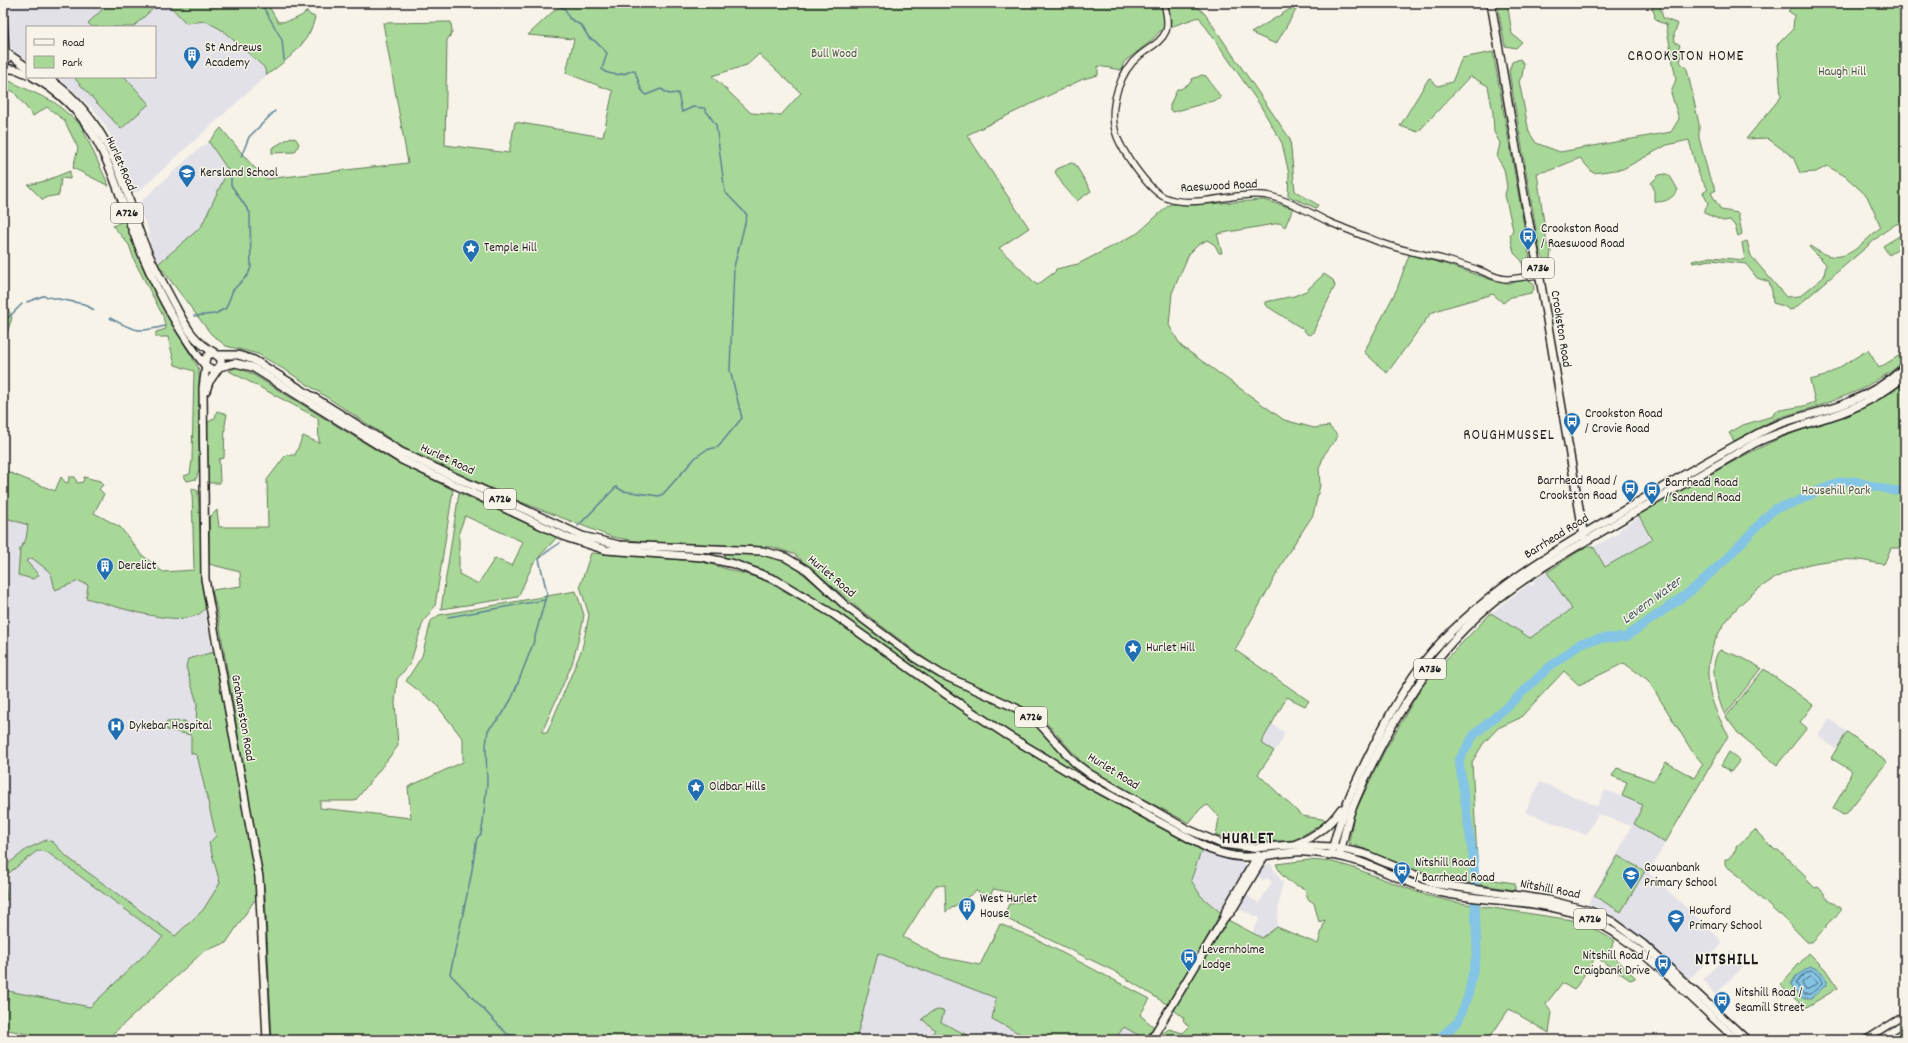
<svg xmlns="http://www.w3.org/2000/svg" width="1908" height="1043" viewBox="0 0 1908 1043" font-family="Dekko,sans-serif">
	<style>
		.built { fill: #e3e1e8 }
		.green { fill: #a8d898; stroke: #627a5a; fill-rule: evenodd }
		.water { fill: #84c4e5; stroke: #5a8195 }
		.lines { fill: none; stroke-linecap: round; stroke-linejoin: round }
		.shore { stroke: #465f6c; stroke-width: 1 }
		.stream { stroke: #5a8195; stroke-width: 1.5 }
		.river { stroke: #84c4e5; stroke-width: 9 }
		.minor-casing { stroke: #1c1c1c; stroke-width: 8 }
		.major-casing { stroke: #1c1c1c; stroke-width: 10 }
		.minor { stroke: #f7f3e8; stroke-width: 5.5 }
		.major { stroke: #f7f3e8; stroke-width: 7 }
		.labels { text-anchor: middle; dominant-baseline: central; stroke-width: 3; stroke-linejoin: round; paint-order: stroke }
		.shield { fill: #f7f3e8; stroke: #5e5c59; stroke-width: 1 }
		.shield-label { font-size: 12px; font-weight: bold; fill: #1c1c1c }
		.poi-label { font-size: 13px; fill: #1c1c1c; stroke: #f7f3e8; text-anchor: start }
		.park-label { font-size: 13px; fill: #465441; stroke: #f7f3e8 }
		.street-label { font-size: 13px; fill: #1c1c1c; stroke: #f7f3e8 }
		.water-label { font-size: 14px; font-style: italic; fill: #405762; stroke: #f7f3e8 }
		.quarter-label { font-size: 15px; letter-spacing: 1px; fill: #1c1c1c; stroke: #f7f3e8 }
		.district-label { font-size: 17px; font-weight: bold; letter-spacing: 1px; fill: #1c1c1c; stroke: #f7f3e8 }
	</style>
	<rect width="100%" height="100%" fill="#f7f3e8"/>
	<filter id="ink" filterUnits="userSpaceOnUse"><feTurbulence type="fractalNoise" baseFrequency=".025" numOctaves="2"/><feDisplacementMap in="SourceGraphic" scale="8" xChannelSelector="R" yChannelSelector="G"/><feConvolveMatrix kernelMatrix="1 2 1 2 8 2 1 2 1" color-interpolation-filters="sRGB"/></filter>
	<g filter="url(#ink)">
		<g class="built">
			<path d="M10 3H89L98 7 102 3H167L186 23 206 21 222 30 264 67 267 75 138 192H135L131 190 120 156 109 132 96 112 58 77H155V27H27V60L18 55 11 47 7 38Z"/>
			<path d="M209 142 228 170 201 227 158 264 151 247 148 228 136 206 195 152Z"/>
			<path d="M3 472 137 555 163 577 198 575 254 873 203 950 101 1040 3 1026Z"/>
			<path d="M1639 517 1652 540 1605 567 1593 547 1619 533 1620 529Z"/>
			<path d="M1547 572 1572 609 1530 638 1491 613 1530 583 1532 586 1535 584 1533 581Z"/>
			<path d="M1830 719 1847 732 1835 749 1818 735Z"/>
			<path d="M1272 724 1284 732 1282 741 1274 751 1261 743Z"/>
			<path d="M1540 782 1597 806 1605 790 1643 805 1634 824 1665 843 1649 873 1719 938 1722 944 1690 979 1687 980 1658 952 1621 921 1588 904 1618 852 1631 826 1598 814 1586 835 1525 812Z"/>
			<path d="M1203 851 1218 857 1240 861 1245 865V869L1221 913 1201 896 1191 880 1200 854Z"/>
			<path d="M1270 863 1283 883 1280 894 1277 927 1262 938 1252 933 1260 918 1236 908 1245 894 1259 903 1272 882 1266 878 1264 881 1257 875 1264 866Z"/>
			<path d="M1732 950 1746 964 1715 995 1703 979Z"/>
			<path d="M878 952 996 998 992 1019 1032 1040H977L941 1022 933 1040H856Z"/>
			<path d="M1124 1027 1145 1039 1144 1040H1114Z"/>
		</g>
		<g class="green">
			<path d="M109 3H156L157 5 133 27H92L88 23Z"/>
			<path d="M167 3H267L278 22C289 22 301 18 307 11L310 15 315 17C309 44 288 59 267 75L264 67 222 30 211 24 206 21 186 23Z"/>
			<path d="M562 3H1193L1205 14 1290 139 1295 191 1318 205 1316 208 1288 196 1289 174 1282 143 1260 105 1199 17 1161 30 1151 41 1124 62 1121 70 1098 66V75L1083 79 967 135 1029 228 999 248 1037 285 1055 272 1056 269 1078 264 1138 233 1170 204 1193 205 1263 200 1293 208 1285 227 1280 223 1217 234 1222 253H1219L1215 245 1207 240 1198 245 1189 254 1172 293 1169 325 1181 346 1284 420 1314 428 1329 426 1338 436 1324 455 1319 469 1320 485 1313 515 1288 553 1235 650 1309 701 1305 706 1287 697 1261 743 1274 751 1258 774 1302 816 1328 820 1295 840 1265 842 1216 836 1219 817 1208 805 1201 808 1189 823 1113 783 1087 768 1043 719 1032 711 936 667 858 608 794 554 772 547 642 542 612 537 521 502 404 448 290 373 258 354 226 346 211 334 158 264 201 227 228 170 209 142 221 128 250 163 266 179 408 163 383 23 451 22 452 33 447 40 445 145 509 153 515 122 603 137 613 91 566 73 574 39 528 35ZM759 54 801 93 781 115 751 113 712 76 747 65Z"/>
			<path d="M1300 3 1276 44 1251 33Z"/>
			<path d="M1497 3H1512L1508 8 1512 34 1522 42 1516 48 1505 46Z"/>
			<path d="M1651 3H1659L1663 18 1678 24 1674 34 1675 42 1680 45 1678 51 1683 52 1680 62 1687 69 1699 124V138L1709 176 1716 190 1711 193 1721 210 1738 213 1742 234 1738 236 1735 226 1730 220 1723 221 1704 213 1708 203 1703 193 1708 189C1696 174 1694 158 1689 140L1667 145 1623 169 1593 173 1580 158 1551 170 1537 173 1547 244 1551 251 1550 259 1545 260 1540 253 1509 71 1512 62 1520 59 1524 64 1522 76 1519 81 1529 132 1536 143 1560 152 1671 132 1679 119 1671 93 1676 79 1666 24 1659 22 1654 17 1655 16Z"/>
			<path d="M1790 3H1905V223L1896 224 1884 232 1794 309 1789 310 1784 306 1773 303 1772 291 1769 282 1757 278 1746 264 1711 260 1693 263 1692 261 1711 257 1745 260 1742 243 1747 241 1751 256 1786 297 1800 296 1824 277 1826 264 1809 247 1810 246C1843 270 1856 248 1881 227L1867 196 1845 176 1827 166 1816 172 1800 173 1793 157 1767 138 1746 139 1781 97 1777 45 1793 29 1794 15 1788 11 1793 6Z"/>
			<path d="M1493 52 1531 265 1530 269 1524 271 1522 261 1514 253 1510 235 1513 230 1505 195 1507 187 1504 169 1497 157 1500 143 1494 132 1493 113 1488 86 1470 76 1418 132 1400 126 1429 78 1438 86 1452 82 1462 58Z"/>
			<path d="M1202 75 1206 76 1220 96V99L1173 112 1170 110V105L1177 89H1181L1191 82 1192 79Z"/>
			<path d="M77 77H125L149 104 121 129 75 79Z"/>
			<path d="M3 78 54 102 81 125 109 186 73 168 78 148 64 120 47 107 33 116 14 92 3 86Z"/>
			<path d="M291 137 296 139 299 144 295 152 272 153V148Z"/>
			<path d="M1071 163 1075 164 1091 191 1077 201 1063 185 1055 172 1057 169Z"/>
			<path d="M70 171V179L61 178 59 195 47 197 43 200 28 185 45 181Z"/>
			<path d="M1666 174 1670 176 1678 190C1673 198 1664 204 1654 201V189L1651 183 1659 175Z"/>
			<path d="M125 220 141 263 169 318 199 369V469L196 479 187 481 184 476 190 474 192 460 194 371 175 365 168 337H156V332L166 329 163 316 135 262 129 245 113 226Z"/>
			<path d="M1904 233 1905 245 1889 255 1883 246Z"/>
			<path d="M1409 255 1445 264 1501 283H1511L1527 279 1533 283 1534 289 1531 293 1511 297 1503 303 1493 294 1444 308 1431 313 1387 373 1364 352 1397 289Z"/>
			<path d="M1324 274 1333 280 1335 286 1312 334 1308 335 1303 329 1265 305V302L1294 296 1306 291Z"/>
			<path d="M8 309 12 318 3 344V316Z"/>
			<path d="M1868 350 1879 368 1905 352V360L1892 371 1860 390 1822 405 1775 419 1734 441 1729 433 1743 425 1773 416 1775 411 1804 406 1815 402 1810 380 1825 376Z"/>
			<path d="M237 367 252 374 394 461 453 490 435 606 423 622 410 664 397 679 395 703 398 746 355 801H320V808L411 818 408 787 463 762V739L435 703 406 681 422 656 431 621 439 615 576 591 584 615 582 626 572 664 542 732 547 733 582 649 589 615 580 586 591 553 699 561 762 579 828 615 924 683 1205 850 1200 854 1191 880 1201 896 1221 913 1168 1005 1114 971 1003 917 1009 904 1021 902 1009 892 993 889 990 897 976 891 946 912 945 885 935 886 903 937 940 957 980 965 1000 924 1036 939 1150 999 1140 1015 1154 1027 1145 1039 1124 1027 1114 1040H1032L992 1019 996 998 878 953 856 1040H272L265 893 217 610 212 590 241 586 240 572 209 564V518L217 510 219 527H268L267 480 286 455H295L303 436 319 443 318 418 229 371Z"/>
			<path d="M1905 380V548H1891L1884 564C1876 564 1868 561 1860 560 1845 559 1830 560 1814 563 1766 573 1707 621 1708 674 1708 697 1717 715 1728 734V736L1665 843 1634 824 1643 805 1622 796 1627 782 1612 776 1617 768 1654 781 1666 762 1694 778 1703 764 1692 751 1648 680 1624 663 1579 685 1564 671 1520 718 1498 728 1483 744 1472 762 1478 878 1515 883V890L1432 877 1349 843 1354 814 1383 754 1425 681 1491 613 1530 638 1572 609 1547 572 1587 546H1593L1605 567 1652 540 1638 514 1749 453 1780 438 1848 413Z"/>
			<path d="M217 411 227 414 225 425 224 458 219 459 220 483H208L207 423 215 418Z"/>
			<path d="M3 470 55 491 61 477 65 482 68 483 69 477H75L77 483 83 482 84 477 100 481 103 485 99 489 104 494 94 513 120 527 141 554 163 572 194 570 192 488 198 491 203 580 207 605C205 608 203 612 199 614 176 628 112 605 86 598L88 585 79 581 55 590 51 573 32 558 26 561 39 575 33 579 18 575 20 549 26 539 28 525 3 517Z"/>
			<path d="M459 493 557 537 533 564 518 597 441 609ZM465 516 523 542 512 566 495 558 478 584 459 574V532Z"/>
			<path d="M725 553 766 554 792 565 852 614 935 676 1011 707 1035 723 1075 768 1074 771 999 725 804 591 759 568 724 558Z"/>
			<path d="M1720 650 1741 657 1761 668 1725 715C1718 701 1707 663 1720 650Z"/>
			<path d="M214 652 255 873 257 901H254L226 943 204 951 106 1040H57L3 1029V990L90 1007 163 937 47 852 37 851 5 876 7 900 3 901V868L27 849 46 840 53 842 67 857 175 936 203 910 220 883 209 843 216 836 197 755 191 753V735L167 730 166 722 185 721 194 730 196 728 197 703 186 667 188 659Z"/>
			<path d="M1764 669 1813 705 1800 722 1807 728 1777 765 1738 733 1726 717Z"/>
			<path d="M1847 732 1884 759 1886 763 1846 814 1843 815 1833 808 1844 789 1852 771 1831 758Z"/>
			<path d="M1729 752 1740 760 1731 772 1721 766Z"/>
			<path d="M1755 830 1775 850H1778L1806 876V879L1815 888 1818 887 1824 893V896L1840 908V912L1826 925V927L1812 942H1807L1781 915 1778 914 1743 882V879L1725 865V859H1728L1736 850V847Z"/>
			<path d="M1618 856 1645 871 1621 912 1594 896Z"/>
			<path d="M1309 860 1332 862 1351 867 1425 895 1454 902 1572 920 1598 931 1615 941 1609 952 1636 978 1630 980 1596 957 1574 990 1562 983 1546 1004 1552 1012 1549 1033 1509 1009 1488 1040H1157L1160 1035 1169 1029 1183 1033 1189 1027 1183 1020 1184 1018 1174 1010 1206 955 1228 920 1262 938 1277 927 1318 944 1325 920 1319 922 1314 903 1308 899 1305 889C1289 882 1283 880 1276 864Z"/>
			<path d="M1809 953 1825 969 1838 988 1805 1008 1780 985Z"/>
			<path d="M938 1010 944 1011 941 1022 977 1040H927L935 1030 922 1019 931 1012Z"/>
		</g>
		<path class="water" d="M1810 967C1818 967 1827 977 1826 985L1812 998H1802L1794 990 1791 984 1796 976Z"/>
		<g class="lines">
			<g class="shore">
				<path d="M1811 971C1816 972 1822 978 1822 984L1811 994H1803L1796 983 1803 975Z"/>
				<path d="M1811 976 1817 983 1809 989H1805L1802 983Z"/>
			</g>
			<g class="stream">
				<path d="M261 3 282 40 284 60"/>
				<path d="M554 3 565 9 569 18 582 26 589 38 595 41 607 53 602 69 605 72C615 76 624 75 633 70L635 71 641 89 646 95 661 89 669 94 678 93 682 112 693 107 704 108 716 125 725 192 747 215 734 267 730 370 742 418 718 447 706 450 696 457 663 494 659 496 623 491 616 487 578 526"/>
				<path d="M241 157 249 137 275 111"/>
				<path d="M27 302 43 296 84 304 94 310"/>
				<path d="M194 316 215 314 226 308 233 290 248 275 251 267 250 213 231 185V174"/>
				<path d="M110 318C135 331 137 333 165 326"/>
				<path d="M3 328 6 320 22 304"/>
				<path d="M448 617 545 600 547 593 539 559 548 551 560 543"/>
				<path d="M534 1040 507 1034 450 974 471 876 477 838 481 834 483 823 487 783 486 746 488 730 502 715 512 698 533 644 545 600"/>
			</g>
			<g class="river">
				<path d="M1475 887 1474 865 1459 760 1474 735 1509 705 1548 668 1581 643 1604 638 1626 637 1691 591 1724 561 1774 509 1794 503 1820 490 1841 482 1854 481 1893 491 1905 490"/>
				<path d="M1437 1040 1458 1022 1468 996 1477 953 1475 900"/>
			</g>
			<g class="minor-casing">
				<g id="minor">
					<path d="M5 3 4 19 6 50"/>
					<path d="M1164 3C1166 11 1169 22 1166 31 1161 43 1148 48 1139 56 1120 71 1109 106 1115 130 1119 148 1148 189 1164 197 1194 211 1241 188 1273 197 1292 202 1309 212 1327 221 1345 229 1364 236 1382 243 1403 251 1425 254 1446 260 1456 263 1466 266 1476 269 1485 272 1495 278 1505 279 1516 279 1529 276 1539 275"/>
					<path d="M1865 1040 1905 1015"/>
					<path d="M1878 1040 1905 1023"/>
				</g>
			</g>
			<g class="major-casing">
				<g id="major">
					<path d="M1491 3 1528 218 1538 267 1584 537"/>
					<path d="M3 48 8 57 3 66"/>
					<path d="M7 53 27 67"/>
					<path d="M3 68 18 70 27 74"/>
					<path d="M33 77C109 119 113 190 145 261 161 299 182 336 207 368 215 372 222 368 221 359L215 354C209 353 205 357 205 363"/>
					<path d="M46 77C94 108 118 158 133 212 141 242 157 272 172 300 185 324 191 340 215 353"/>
					<path d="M218 355H238L254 360 401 452 582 536 619 545 762 551 785 557 807 570 847 607 915 658 941 674 1016 708 1036 720 1075 763 1090 774 1187 829 1222 844 1253 848 1292 845 1333 847 1365 854 1437 884 1548 900 1590 911 1613 922 1643 944 1747 1040"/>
					<path d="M206 366 203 388 205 579 259 877 267 1040"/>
					<path d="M219 367 235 363 252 367 402 460 568 538 606 550 702 557 734 564 776 580 833 614 954 700 1007 735 1082 780 1209 849C1246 863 1259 855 1295 852 1309 851 1323 854 1337 856 1373 862 1403 884 1439 892 1483 902 1530 899 1574 913 1614 926 1644 954 1675 982 1696 1002 1716 1021 1737 1040"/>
					<path d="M206 391 209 382 218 369"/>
					<path d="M1296 844C1314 837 1330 825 1341 809"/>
					<path d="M1332 851C1341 812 1354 785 1372 749 1391 712 1412 671 1442 641 1497 584 1565 544 1633 505 1677 479 1721 452 1767 429 1793 416 1822 414 1849 402 1869 394 1889 382 1905 367"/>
					<path d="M1340 853C1344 839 1346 824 1351 811 1384 730 1432 648 1503 595 1538 568 1578 546 1616 523 1662 496 1709 470 1755 443 1780 431 1806 424 1832 416 1857 408 1884 393 1905 376"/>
					<path d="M1224 918 1226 910 1258 855"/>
					<path d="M1151 1040 1224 918 1231 912 1265 855"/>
				</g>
			</g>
			<use href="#minor" class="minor"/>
			<use href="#major" class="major"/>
		</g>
	</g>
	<defs>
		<g id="building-pin" transform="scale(0.9)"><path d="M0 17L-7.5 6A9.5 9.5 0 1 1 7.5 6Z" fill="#1f6fb2" stroke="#f7f3e8"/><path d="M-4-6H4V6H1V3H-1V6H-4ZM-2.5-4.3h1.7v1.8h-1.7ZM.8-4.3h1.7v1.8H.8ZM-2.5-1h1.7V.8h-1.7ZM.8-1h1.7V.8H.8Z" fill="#fff"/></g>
		<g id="school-pin" transform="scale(0.9)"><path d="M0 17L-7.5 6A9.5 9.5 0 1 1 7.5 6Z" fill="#1f6fb2" stroke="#f7f3e8"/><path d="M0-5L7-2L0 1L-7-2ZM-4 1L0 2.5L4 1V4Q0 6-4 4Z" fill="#fff"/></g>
		<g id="bus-pin" transform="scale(0.9)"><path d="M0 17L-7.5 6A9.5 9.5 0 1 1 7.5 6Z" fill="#1f6fb2" stroke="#f7f3e8"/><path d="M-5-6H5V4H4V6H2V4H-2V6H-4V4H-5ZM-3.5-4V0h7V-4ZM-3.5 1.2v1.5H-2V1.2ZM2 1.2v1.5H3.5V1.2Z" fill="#fff"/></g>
		<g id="sight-pin" transform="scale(0.9)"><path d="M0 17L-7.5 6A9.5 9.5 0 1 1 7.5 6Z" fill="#1f6fb2" stroke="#f7f3e8"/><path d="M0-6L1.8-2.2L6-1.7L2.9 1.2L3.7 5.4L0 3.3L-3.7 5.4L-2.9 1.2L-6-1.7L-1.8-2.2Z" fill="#fff"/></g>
		<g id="hospital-pin" transform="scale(0.9)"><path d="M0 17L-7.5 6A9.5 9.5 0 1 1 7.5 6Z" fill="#1f6fb2" stroke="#f7f3e8"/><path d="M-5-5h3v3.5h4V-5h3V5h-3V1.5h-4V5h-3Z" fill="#fff"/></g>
	</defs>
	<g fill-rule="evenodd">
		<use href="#building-pin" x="192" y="55"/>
		<use href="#school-pin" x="187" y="173"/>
		<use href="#bus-pin" x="1528" y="236"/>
		<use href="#sight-pin" x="471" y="248"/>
		<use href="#bus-pin" x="1572" y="421"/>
		<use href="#bus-pin" x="1630" y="488"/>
		<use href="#bus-pin" x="1652" y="490"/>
		<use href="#building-pin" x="105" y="566"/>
		<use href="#sight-pin" x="1133" y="648"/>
		<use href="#hospital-pin" x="116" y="726"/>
		<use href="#sight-pin" x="696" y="787"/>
		<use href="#bus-pin" x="1402" y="870"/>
		<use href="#school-pin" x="1631" y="875"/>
		<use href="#building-pin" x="967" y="906"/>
		<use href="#school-pin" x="1676" y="918"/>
		<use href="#bus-pin" x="1189" y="957"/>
		<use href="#bus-pin" x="1663" y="963"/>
		<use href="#bus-pin" x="1722" y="1000"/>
	</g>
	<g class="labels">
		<g class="shield">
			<rect x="111" y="203" width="32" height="20" rx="3"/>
			<rect x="1522" y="258" width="32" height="20" rx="3"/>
			<rect x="484" y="489" width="32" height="20" rx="3"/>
			<rect x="1414" y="659" width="32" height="20" rx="3"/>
			<rect x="1015" y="707" width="32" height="20" rx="3"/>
			<rect x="1574" y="909" width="32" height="20" rx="3"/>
		</g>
		<g class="shield-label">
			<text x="127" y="213">A726</text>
			<text x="1538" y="268">A736</text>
			<text x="500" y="499">A726</text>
			<text x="1430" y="669">A736</text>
			<text x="1031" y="717">A726</text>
			<text x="1590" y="919">A726</text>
		</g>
		<g class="poi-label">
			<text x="205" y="48">St Andrews<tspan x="205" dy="15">Academy</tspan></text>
			<text x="200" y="173">Kersland School</text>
			<text x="1541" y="229">Crookston Road<tspan x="1541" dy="15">/ Raeswood Road</tspan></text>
			<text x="484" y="248">Temple Hill</text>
			<text x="1585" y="414">Crookston Road<tspan x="1585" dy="15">/ Crovie Road</tspan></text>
			<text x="1617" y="481" text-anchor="end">Barrhead Road /<tspan x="1617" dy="15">Crookston Road</tspan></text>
			<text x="1665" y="483">Barrhead Road<tspan x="1665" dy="15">/ Sandend Road</tspan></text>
			<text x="118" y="566">Derelict</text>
			<text x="1146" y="648">Hurlet Hill</text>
			<text x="129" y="726">Dykebar Hospital</text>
			<text x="709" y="787">Oldbar Hills</text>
			<text x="1415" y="863">Nitshill Road<tspan x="1415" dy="15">/ Barrhead Road</tspan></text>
			<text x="1644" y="868">Gowanbank<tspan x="1644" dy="15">Primary School</tspan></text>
			<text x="980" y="899">West Hurlet<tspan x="980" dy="15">House</tspan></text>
			<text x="1689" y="911">Howford<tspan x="1689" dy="15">Primary School</tspan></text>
			<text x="1202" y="950">Levernholme<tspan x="1202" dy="15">Lodge</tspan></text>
			<text x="1650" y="956" text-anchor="end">Nitshill Road /<tspan x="1650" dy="15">Craigbank Drive</tspan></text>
			<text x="1735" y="993">Nitshill Road /<tspan x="1735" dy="15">Seamill Street</tspan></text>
		</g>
		<g class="park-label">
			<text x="834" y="54">Bull Wood</text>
			<text x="1842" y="72">Haugh Hill</text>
			<text x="1836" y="491">Househill Park</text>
		</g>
		<g class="street-label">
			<text transform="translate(120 164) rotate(66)">Hurlet Road</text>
			<text transform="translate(1219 187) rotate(-3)">Raeswood Road</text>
			<text transform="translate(1560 329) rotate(81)">Crookston Road</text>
			<text transform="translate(447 460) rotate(25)">Hurlet Road</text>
			<text transform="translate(1557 537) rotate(-32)">Barrhead Road</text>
			<text transform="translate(831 577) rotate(40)">Hurlet Road</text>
			<text transform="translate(242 718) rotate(80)">Grahamston Road</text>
			<text transform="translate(1113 772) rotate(32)">Hurlet Road</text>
			<text transform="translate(1550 890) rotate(11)">Nitshill Road</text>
		</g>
		<g class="water-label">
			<text transform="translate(1652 601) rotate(-36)">Levern Water</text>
		</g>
		<g class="quarter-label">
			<text x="1686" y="57">CROOKSTON HOME</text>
			<text x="1509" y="436">ROUGHMUSSEL</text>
		</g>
		<g class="district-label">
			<text x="1248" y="840">HURLET</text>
			<text x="1727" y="961">NITSHILL</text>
		</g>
	</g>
	<rect width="1908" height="1043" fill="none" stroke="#f7f3e8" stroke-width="16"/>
	<rect x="8" y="8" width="1892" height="1027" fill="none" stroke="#1c1c1c" stroke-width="1.5" filter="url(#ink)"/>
	<rect x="26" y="26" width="130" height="52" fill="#f7f3e8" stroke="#9f9d96"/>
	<rect x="34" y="39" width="20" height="6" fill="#f7f3e8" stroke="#9f9d96"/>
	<text x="62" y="46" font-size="12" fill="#1c1c1c">Road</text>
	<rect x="34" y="56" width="20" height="12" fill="#a8d898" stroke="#9f9d96"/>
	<text x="62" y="66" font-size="12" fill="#1c1c1c">Park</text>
</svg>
